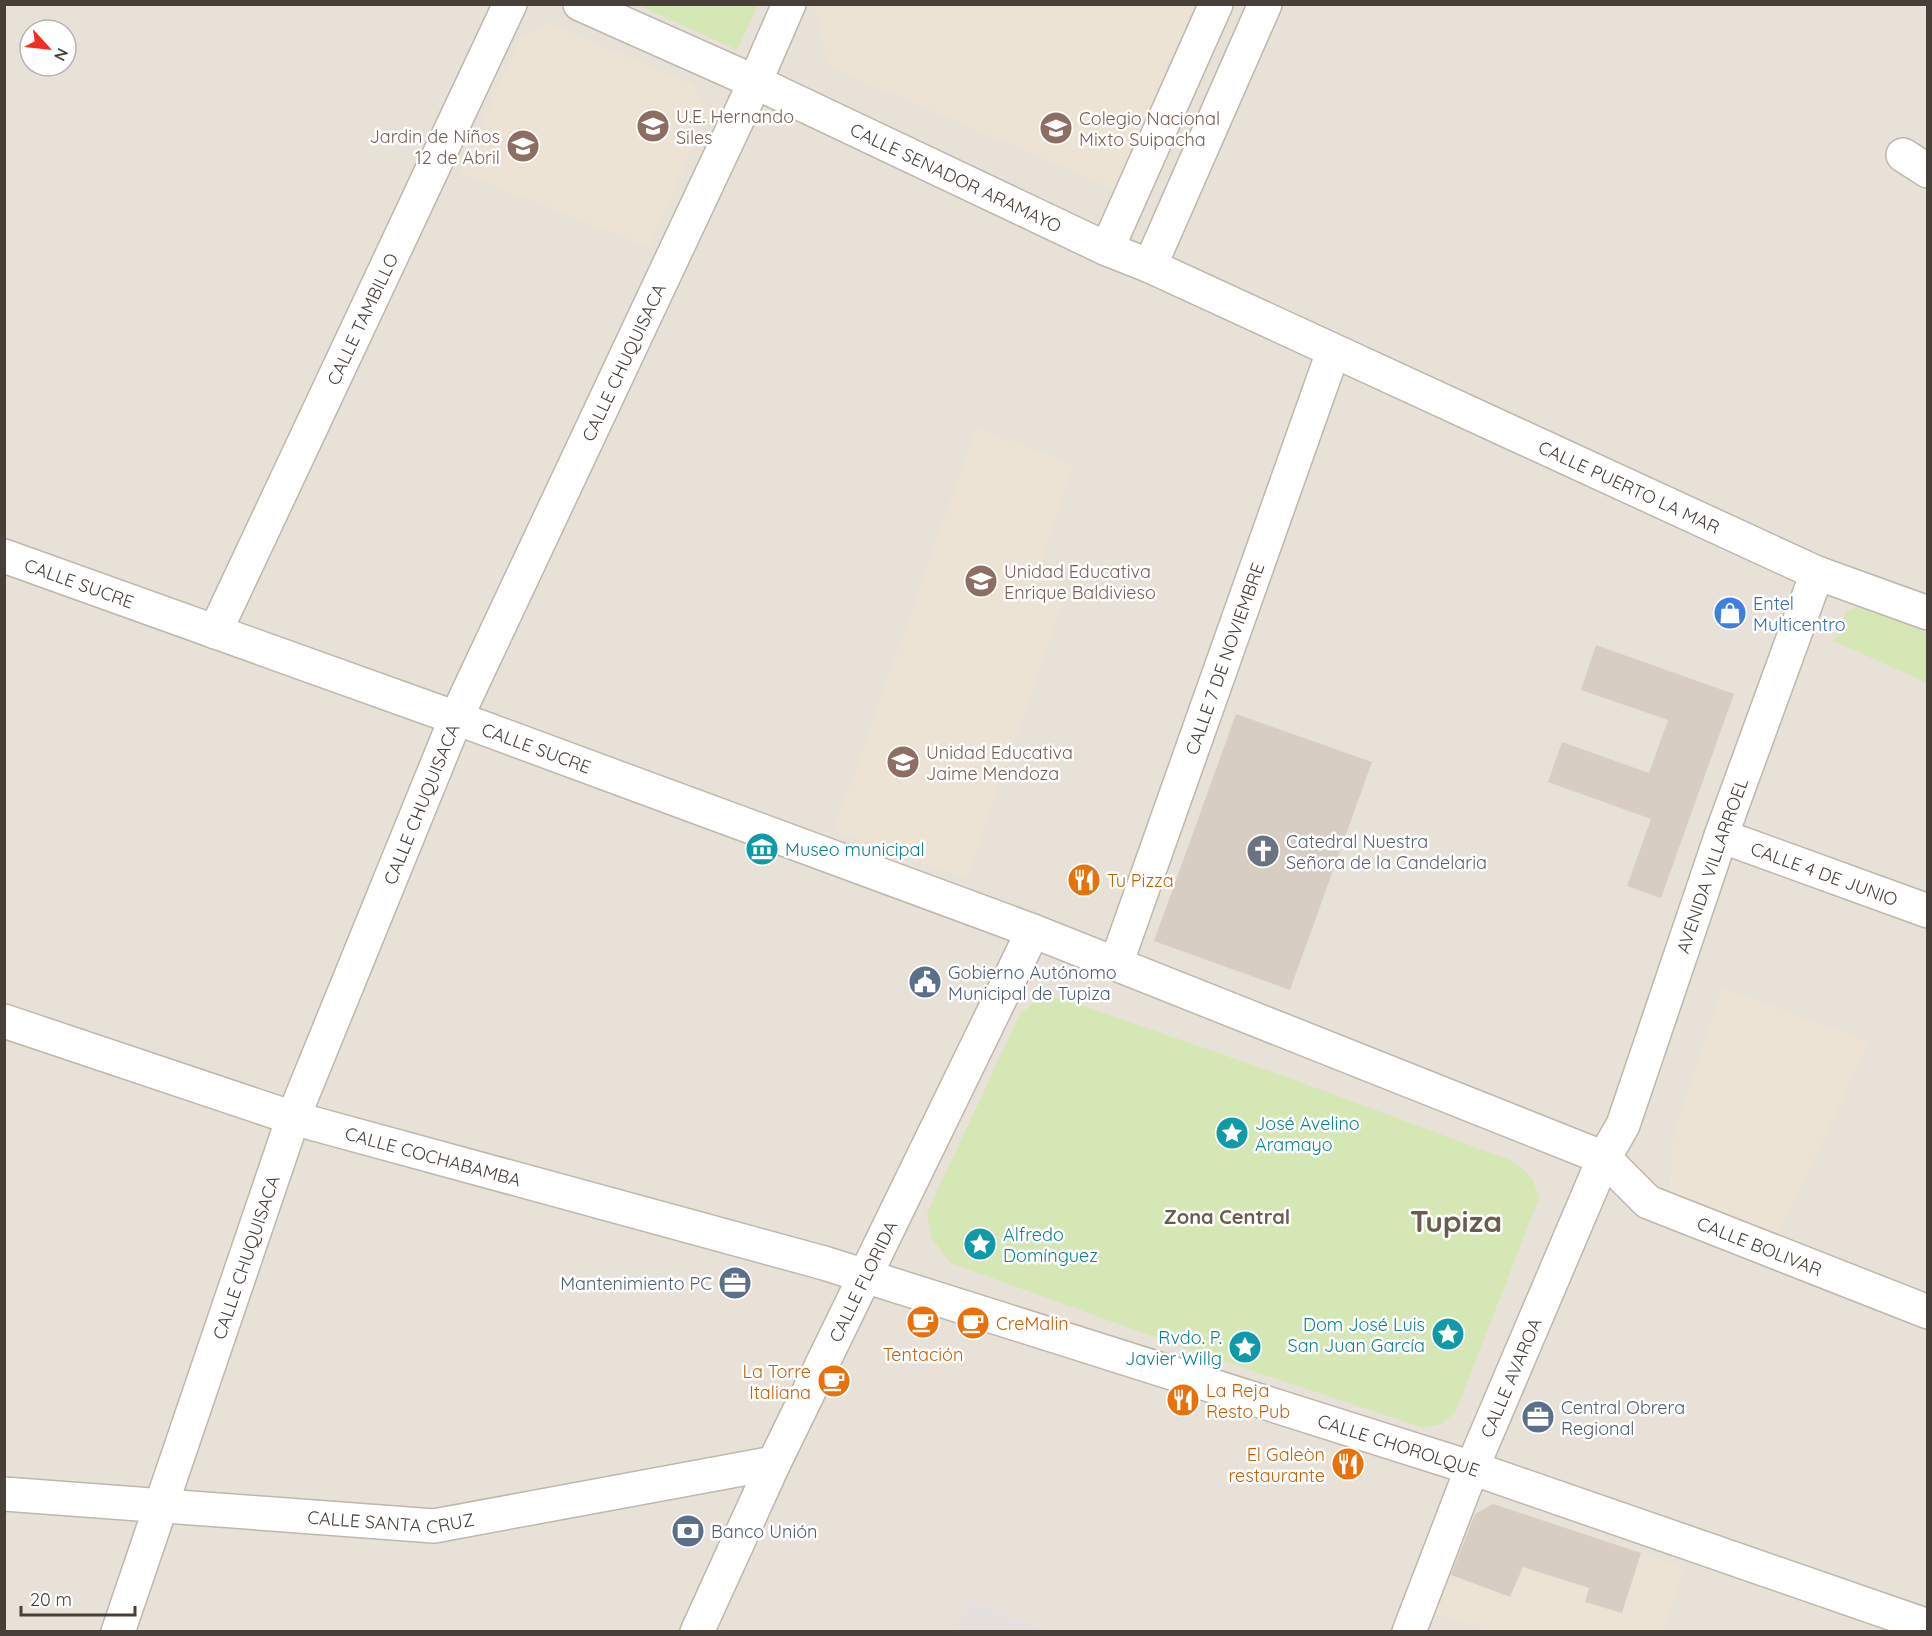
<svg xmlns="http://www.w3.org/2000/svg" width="1932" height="1636" viewBox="0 0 1932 1636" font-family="Quicksand,sans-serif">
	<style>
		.residential { fill: #e8e1d8; fill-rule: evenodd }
		.education { fill: #ede3d4 }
		.green { fill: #d5e7b4 }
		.parking { fill: #e3e0de }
		.building { fill: #d8cdc2 }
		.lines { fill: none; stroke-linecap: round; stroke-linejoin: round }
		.minor-casing { stroke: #bfb7ac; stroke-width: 36 }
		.minor { stroke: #fff; stroke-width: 33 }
		.labels { text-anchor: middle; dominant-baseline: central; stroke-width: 5; stroke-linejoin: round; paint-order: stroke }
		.education-label { font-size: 18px; fill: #785e54; stroke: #fff; text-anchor: start }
		.street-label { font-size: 18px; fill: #484038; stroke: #fff }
		.shop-label { font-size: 18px; fill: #366cbe; stroke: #fff; text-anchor: start }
		.worship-label { font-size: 18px; fill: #5b616d; stroke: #fff; text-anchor: start }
		.culture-label { font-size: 18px; fill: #0d838f; stroke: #fff; text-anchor: start }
		.food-label { font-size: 18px; fill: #c56008; stroke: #fff; text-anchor: start }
		.service-label { font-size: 18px; fill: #4e5e75; stroke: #fff; text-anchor: start }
		.neighbourhood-label { font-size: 20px; font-weight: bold; fill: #6a5d4f; stroke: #fff }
		.town-label { font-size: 30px; font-weight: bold; fill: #6a5d4f; stroke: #fff }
	</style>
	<rect width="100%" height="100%" fill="#f4f0ea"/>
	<path class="residential" d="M5 5H1927V1631H5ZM30 30H66V66H30Z"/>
	<g class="education">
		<path d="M818 5 1194 4V5L1114 189 828 66 816 10Z"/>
		<path d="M547 23 691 84 708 112 649 247 461 173 521 37Z"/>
		<path d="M976 428 1074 465 1037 575 1068 587 967 878 834 831Z"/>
		<path d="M1723 988 1869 1042 1777 1237 1669 1199 1673 1136Z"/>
		<path d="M1493 1504 1685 1568 1664 1631H1488L1436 1613 1475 1514Z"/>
	</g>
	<g class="green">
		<path d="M638 5 758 4V5L737 50Z"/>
		<path d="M1863 603 1927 633V683L1834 641 1846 612Z"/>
		<path d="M1060 998 1284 1076 1515 1162 1532 1178 1539 1198 1455 1413 1441 1424 1424 1428 1176 1345 951 1263 932 1239 927 1213 1020 1014 1036 1001Z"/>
	</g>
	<path class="parking" d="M967 1599 1048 1631H954Z"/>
	<g class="building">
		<path d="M1596 645 1734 694 1661 898 1627 886 1651 819 1548 782 1562 742 1649 773 1668 720 1581 690Z"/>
		<path d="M1236 714 1372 762 1290 990 1154 941Z"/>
		<path d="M1493 1504 1641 1553 1622 1613 1585 1602 1589 1588 1523 1567 1510 1597 1451 1575 1475 1514Z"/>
	</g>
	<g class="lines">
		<g class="minor-casing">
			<g id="minor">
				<path id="s1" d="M580 4 755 82 1107 249 1150 266 1817 573 1928 613"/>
				<path d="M1903 155 1928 171"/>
				<path d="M1107 249 1216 4"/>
				<path d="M1150 266 1265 4"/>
				<path id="s2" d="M4 556 456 718 1033 931 1604 1158 1648 1202 1928 1312"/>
				<path id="s3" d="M215 632 510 4"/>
				<path id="s4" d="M1721 836 1928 911"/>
				<path id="s5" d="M1116 964 1333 352"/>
				<path id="s6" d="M4 1021 293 1118 824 1263 1472 1468 1928 1626"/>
				<path id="s7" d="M4 1494 434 1526 774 1463"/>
				<path id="s8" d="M118 1632 293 1118 456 718 755 82 789 4"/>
				<path id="s9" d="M697 1632 774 1463 1033 931"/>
				<path id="s10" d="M1409 1632 1472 1468 1604 1158 1623 1125 1721 836 1817 573"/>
			</g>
		</g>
		<use href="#minor" class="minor"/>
	</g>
	<defs>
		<g id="school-disc" transform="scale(1.725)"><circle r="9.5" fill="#8d6e63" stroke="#fff"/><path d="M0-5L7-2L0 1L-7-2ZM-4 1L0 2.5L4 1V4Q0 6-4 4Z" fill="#fff"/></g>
		<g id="shop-disc" transform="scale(1.725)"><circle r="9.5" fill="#3f7fe0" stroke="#fff"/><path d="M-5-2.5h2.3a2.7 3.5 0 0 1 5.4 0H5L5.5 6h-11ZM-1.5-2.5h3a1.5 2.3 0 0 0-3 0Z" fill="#fff"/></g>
		<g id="museum-disc" transform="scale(1.725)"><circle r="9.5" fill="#0f9aa8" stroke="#fff"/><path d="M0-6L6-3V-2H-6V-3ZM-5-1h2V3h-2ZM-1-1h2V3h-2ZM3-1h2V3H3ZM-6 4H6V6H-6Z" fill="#fff"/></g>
		<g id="church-disc" transform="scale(1.725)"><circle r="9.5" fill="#6b7280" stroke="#fff"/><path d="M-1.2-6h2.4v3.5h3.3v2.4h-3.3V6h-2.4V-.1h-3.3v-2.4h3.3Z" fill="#fff"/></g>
		<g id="restaurant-disc" transform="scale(1.725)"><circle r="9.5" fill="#e8710a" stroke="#fff"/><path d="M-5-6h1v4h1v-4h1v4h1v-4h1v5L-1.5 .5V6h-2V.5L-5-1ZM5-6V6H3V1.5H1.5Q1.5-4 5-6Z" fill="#fff"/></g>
		<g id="civic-disc" transform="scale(1.725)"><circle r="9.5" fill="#5c6f8a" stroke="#fff"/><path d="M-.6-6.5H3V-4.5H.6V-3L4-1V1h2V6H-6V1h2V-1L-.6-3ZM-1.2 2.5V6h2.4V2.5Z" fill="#fff"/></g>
		<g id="sight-disc" transform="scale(1.725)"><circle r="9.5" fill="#0f9aa8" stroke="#fff"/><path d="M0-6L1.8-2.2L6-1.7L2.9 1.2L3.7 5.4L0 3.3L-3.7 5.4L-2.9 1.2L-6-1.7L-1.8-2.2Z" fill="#fff"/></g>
		<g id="office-disc" transform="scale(1.725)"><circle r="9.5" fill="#5c6f8a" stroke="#fff"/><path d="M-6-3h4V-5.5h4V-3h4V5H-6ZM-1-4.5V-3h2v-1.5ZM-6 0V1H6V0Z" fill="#fff"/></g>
		<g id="cafe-disc" transform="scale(1.725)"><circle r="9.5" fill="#e8710a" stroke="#fff"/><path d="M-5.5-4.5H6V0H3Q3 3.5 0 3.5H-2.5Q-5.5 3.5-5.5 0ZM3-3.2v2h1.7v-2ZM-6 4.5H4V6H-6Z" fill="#fff"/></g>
		<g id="bank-disc" transform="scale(1.725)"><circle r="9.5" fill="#5c6f8a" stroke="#fff"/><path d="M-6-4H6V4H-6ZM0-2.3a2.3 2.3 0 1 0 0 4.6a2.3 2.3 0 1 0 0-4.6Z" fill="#fff"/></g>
	</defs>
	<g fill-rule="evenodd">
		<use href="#school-disc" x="653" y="126"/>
		<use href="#school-disc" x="1056" y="128"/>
		<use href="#school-disc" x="523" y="146"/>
		<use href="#school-disc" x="981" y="581"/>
		<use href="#shop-disc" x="1730" y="613"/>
		<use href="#school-disc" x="903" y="762"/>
		<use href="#museum-disc" x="762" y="849"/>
		<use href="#church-disc" x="1263" y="851"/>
		<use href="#restaurant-disc" x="1084" y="880"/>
		<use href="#civic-disc" x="925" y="982"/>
		<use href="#sight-disc" x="1232" y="1133"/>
		<use href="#sight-disc" x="980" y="1244"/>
		<use href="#office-disc" x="735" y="1283"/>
		<use href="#cafe-disc" x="923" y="1322"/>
		<use href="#cafe-disc" x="973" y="1323"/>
		<use href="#sight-disc" x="1448" y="1334"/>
		<use href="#sight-disc" x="1245" y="1347"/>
		<use href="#cafe-disc" x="834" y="1381"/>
		<use href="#restaurant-disc" x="1183" y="1400"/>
		<use href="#office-disc" x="1538" y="1417"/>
		<use href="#restaurant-disc" x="1348" y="1464"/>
		<use href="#bank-disc" x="688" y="1531"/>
	</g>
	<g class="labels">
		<g class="education-label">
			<text x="676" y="116">U.E. Hernando<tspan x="676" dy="21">Siles</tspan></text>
			<text x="1079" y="118">Colegio Nacional<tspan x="1079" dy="21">Mixto Suipacha</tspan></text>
			<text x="500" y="136" text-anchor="end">Jardin de Niños<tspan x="500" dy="21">12 de Abril</tspan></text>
			<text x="1004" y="571">Unidad Educativa<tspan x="1004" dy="21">Enrique Baldivieso</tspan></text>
			<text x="926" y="752">Unidad Educativa<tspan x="926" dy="21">Jaime Mendoza</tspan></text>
		</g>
		<g class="street-label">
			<text stroke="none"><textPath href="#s1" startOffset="414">CALLE SENADOR ARAMAYO</textPath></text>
			<text stroke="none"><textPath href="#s3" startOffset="346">CALLE TAMBILLO</textPath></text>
			<text stroke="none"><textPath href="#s8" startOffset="1368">CALLE CHUQUISACA</textPath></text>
			<text stroke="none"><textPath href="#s1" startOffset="1155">CALLE PUERTO LA MAR</textPath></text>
			<text stroke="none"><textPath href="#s2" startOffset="80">CALLE SUCRE</textPath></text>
			<text stroke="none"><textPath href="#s5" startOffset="324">CALLE 7 DE NOVIEMBRE</textPath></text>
			<text stroke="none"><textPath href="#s2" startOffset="566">CALLE SUCRE</textPath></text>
			<text stroke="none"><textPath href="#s8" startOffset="882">CALLE CHUQUISACA</textPath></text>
			<text stroke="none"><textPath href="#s10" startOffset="825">AVENIDA VILLARROEL</textPath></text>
			<text stroke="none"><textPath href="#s4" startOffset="110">CALLE 4 DE JUNIO</textPath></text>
			<text stroke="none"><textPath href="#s6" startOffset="450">CALLE COCHABAMBA</textPath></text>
			<text stroke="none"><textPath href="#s2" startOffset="1892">CALLE BOLIVAR</textPath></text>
			<text stroke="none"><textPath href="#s8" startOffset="396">CALLE CHUQUISACA</textPath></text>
			<text stroke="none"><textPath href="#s9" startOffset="388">CALLE FLORIDA</textPath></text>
			<text stroke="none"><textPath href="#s10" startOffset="274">CALLE AVAROA</textPath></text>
			<text stroke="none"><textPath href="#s6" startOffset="1458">CALLE CHOROLQUE</textPath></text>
			<text stroke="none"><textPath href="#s7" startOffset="388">CALLE SANTA CRUZ</textPath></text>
		</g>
		<g class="shop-label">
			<text x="1753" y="603">Entel<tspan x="1753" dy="21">Multicentro</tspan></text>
		</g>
		<g class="worship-label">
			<text x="1286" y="841">Catedral Nuestra<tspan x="1286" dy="21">Señora de la Candelaria</tspan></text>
		</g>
		<g class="culture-label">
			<text x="785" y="849">Museo municipal</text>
			<text x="1255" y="1123">José Avelino<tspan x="1255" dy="21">Aramayo</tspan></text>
			<text x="1003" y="1234">Alfredo<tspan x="1003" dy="21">Domínguez</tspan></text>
			<text x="1425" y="1324" text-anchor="end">Dom José Luis<tspan x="1425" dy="21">San Juan García</tspan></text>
			<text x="1222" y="1337" text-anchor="end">Rvdo. P.<tspan x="1222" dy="21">Javier Willg</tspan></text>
		</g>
		<g class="food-label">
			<text x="1107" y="880">Tu Pizza</text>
			<text x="996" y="1323">CreMalin</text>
			<text x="923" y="1354" text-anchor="middle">Tentación</text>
			<text x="811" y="1371" text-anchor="end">La Torre<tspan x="811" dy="21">Italiana</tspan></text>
			<text x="1206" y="1390">La Reja<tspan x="1206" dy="21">Resto Pub</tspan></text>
			<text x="1325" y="1454" text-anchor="end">El Galeòn<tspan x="1325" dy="21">restaurante</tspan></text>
		</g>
		<g class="service-label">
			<text x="948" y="972">Gobierno Autónomo<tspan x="948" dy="21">Municipal de Tupiza</tspan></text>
			<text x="712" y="1283" text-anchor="end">Mantenimiento PC</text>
			<text x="1561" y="1407">Central Obrera<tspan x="1561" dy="21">Regional</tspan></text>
			<text x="711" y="1531">Banco Unión</text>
		</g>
		<g class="neighbourhood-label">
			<text x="1227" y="1216">Zona Central</text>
		</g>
		<g class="town-label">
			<text x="1456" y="1221">Tupiza</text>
		</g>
	</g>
	<rect width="1932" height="1636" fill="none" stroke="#484038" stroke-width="12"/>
	<g transform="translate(48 48) rotate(117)"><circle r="28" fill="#ffffff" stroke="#b6b3af" stroke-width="1.5"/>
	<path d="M0-4.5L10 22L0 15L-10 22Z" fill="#f22d23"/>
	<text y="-9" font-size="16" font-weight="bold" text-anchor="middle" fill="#484038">N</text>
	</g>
	<path d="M21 1606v9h114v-9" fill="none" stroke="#484038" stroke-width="3"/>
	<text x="30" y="1606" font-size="18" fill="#484038" stroke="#ffffff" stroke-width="4.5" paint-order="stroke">20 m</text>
</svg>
